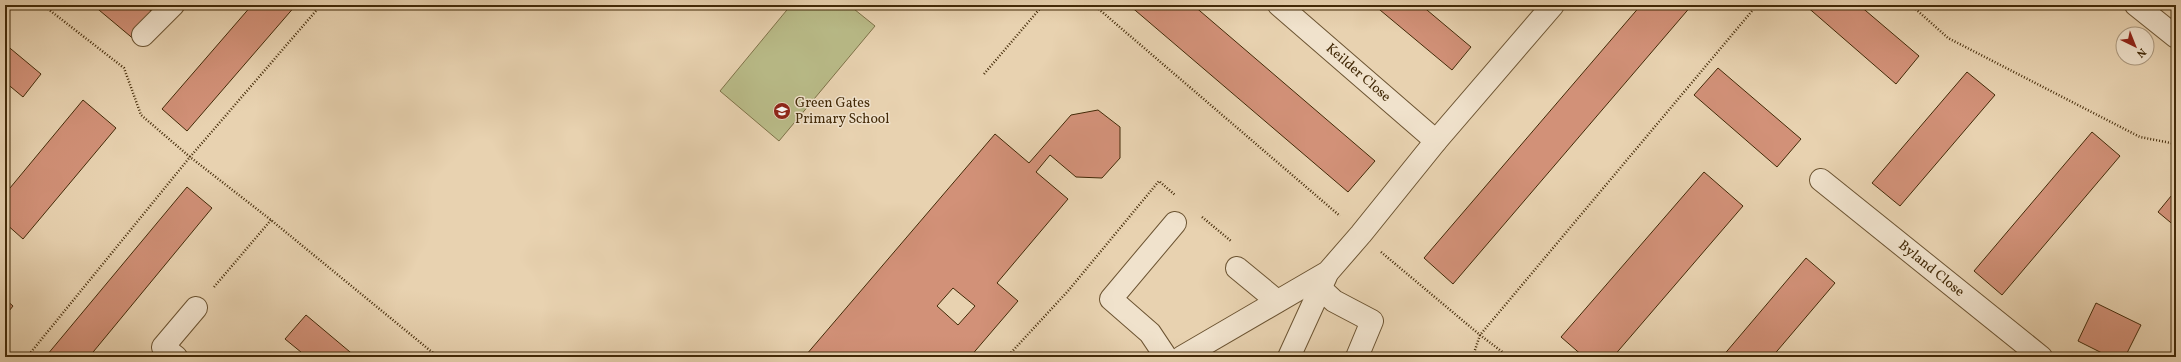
<svg xmlns="http://www.w3.org/2000/svg" width="2181" height="362" viewBox="0 0 2181 362" font-family="Vollkorn,serif">
	<style>
		.green { fill: #b9bb88; stroke: #7e7248 }
		.building { fill: #d29178; stroke: #432a08; fill-rule: evenodd }
		.lines { fill: none; stroke-linecap: round; stroke-linejoin: round }
		.minor-casing { stroke: #6c5432; stroke-width: 24 }
		.path { stroke: #432a08; stroke-width: 2.5; stroke-dasharray: 1 2; stroke-linecap: butt }
		.minor { stroke: #f0e2cc; stroke-width: 22 }
		.labels { text-anchor: middle; dominant-baseline: central; stroke-width: 3; stroke-linejoin: round; paint-order: stroke }
		.street-label { font-size: 14px; fill: #432a08; stroke: #f0e2cc }
		.poi-label { font-size: 14px; fill: #432a08; stroke: #f0e2cc; text-anchor: start }
	</style>
	<rect width="100%" height="100%" fill="#e8d2b0"/>
	<filter id="stains"><feTurbulence type="fractalNoise" baseFrequency=".005" numOctaves="4"/><feColorMatrix values="0 0 0 0 .2 0 0 0 0 .09 0 0 0 0 .02 0 0 0 .5 -.17"/></filter>
	<radialGradient id="worn" r=".72"><stop offset=".6" stop-color="#630" stop-opacity="0"/><stop offset="1" stop-color="#630" stop-opacity=".3"/></radialGradient>
	<path class="green" d="M791 5H849L875 26 779 141 720 91Z"/>
	<g class="building">
		<path d="M93 5H144L157 16 136 41Z"/>
		<path d="M252 5H296L187 131 162 109Z"/>
		<path d="M1129 5H1193L1375 161 1348 192Z"/>
		<path d="M1374 5H1421L1471 47 1452 70Z"/>
		<path d="M1641 5H1692L1453 284 1424 258Z"/>
		<path d="M1805 5H1859L1919 56 1896 84Z"/>
		<path d="M5 44 41 74 23 97 5 82Z"/>
		<path d="M1718 68 1801 139 1777 167 1694 95Z"/>
		<path d="M1967 72 1995 95 1900 206 1872 183Z"/>
		<path d="M83 100 116 128 23 239 5 223V194Z"/>
		<path d="M1098 110 1120 127V158L1102 178 1076 177 1050 155 1036 172 1068 199 997 283 1018 301 970 357H809L806 355 995 134 1029 163 1071 115ZM953 288 975 306 958 325 937 306Z"/>
		<path d="M2092 132 2120 156 2002 295 1974 271Z"/>
		<path d="M1704 172 1743 206 1613 357H1584L1561 337Z"/>
		<path d="M187 187 212 208 89 357H50L47 355Z"/>
		<path d="M2176 190V227L2158 212Z"/>
		<path d="M1806 258 1835 283 1772 357H1722Z"/>
		<path d="M5 299 13 306 5 316Z"/>
		<path d="M2096 303 2141 325 2125 357H2110L2078 341Z"/>
		<path d="M306 315 356 357H307L285 339Z"/>
	</g>
	<g class="lines">
		<g class="minor-casing">
			<g id="minor">
				<path d="M1279 5 1436 141"/>
				<path d="M2136 5 2176 37"/>
				<path d="M143 35 173 5"/>
				<path d="M1821 180 2041 357"/>
				<path d="M1237 268 1277 301"/>
				<path d="M1320 288 1334 301 1372 321 1357 357"/>
				<path d="M176 357 163 347 196 308"/>
				<path d="M1166 357 1150 333 1111 299 1175 223"/>
				<path d="M1182 357 1328 272 1361 234 1436 141 1553 5"/>
				<path d="M1289 357 1326 276"/>
			</g>
		</g>
		<g class="path">
			<path d="M43 5 124 68 141 115 190 157 271 220 438 357"/>
			<path d="M1094 5 1340 216"/>
			<path d="M1911 5 1948 38 2140 137 2176 144"/>
			<path d="M984 74 1043 5"/>
			<path d="M1202 217 1231 241"/>
			<path d="M1381 252 1480 335 1509 357"/>
			<path d="M214 287 271 220"/>
			<path d="M1474 353 1480 335 1757 5"/>
			<path d="M27 357 190 157 321 5"/>
			<path d="M1007 357 1068 291 1159 181 1175 195"/>
			<path d="M1472 357 1474 353 1495 357"/>
		</g>
		<use href="#minor" class="minor"/>
	</g>
	<defs>
		<g id="school-disc" transform="scale(0.9)"><circle r="9.5" fill="#8f2418" stroke="#f0e2cc"/><path d="M0-5L7-2L0 1L-7-2ZM-4 1L0 2.5L4 1V4Q0 6-4 4Z" fill="#fff"/></g>
	</defs>
	<g fill-rule="evenodd">
		<use href="#school-disc" x="782" y="111"/>
	</g>
	<g class="labels">
		<g class="street-label">
			<text transform="translate(1358 73) rotate(41)">Keilder Close</text>
			<text transform="translate(1931 269) rotate(39)">Byland Close</text>
		</g>
		<g class="poi-label">
			<text x="795" y="103">Green Gates<tspan x="795" dy="16">Primary School</tspan></text>
		</g>
	</g>
	<rect width="2181" height="362" fill="none" stroke="#e8d2b0" stroke-width="20"/>
	<rect x="6" y="6" width="2169" height="350" fill="none" stroke="#432a08" stroke-width="2"/>
	<rect x="10" y="10" width="2161" height="342" fill="none" stroke="#432a08"/>
	<g transform="translate(2135 46) rotate(137)"><circle r="19" fill="#f0e2cc" stroke="#ab987e"/>
	<path d="M0-3L7 15L0 10L-7 15Z" fill="#8f2418"/>
	<text y="-6" font-size="11" font-weight="bold" text-anchor="middle" fill="#432a08">N</text>
	</g>
	<rect width="100%" height="100%" filter="url(#stains)"/>
	<rect width="100%" height="100%" fill="url(#worn)"/>
</svg>
